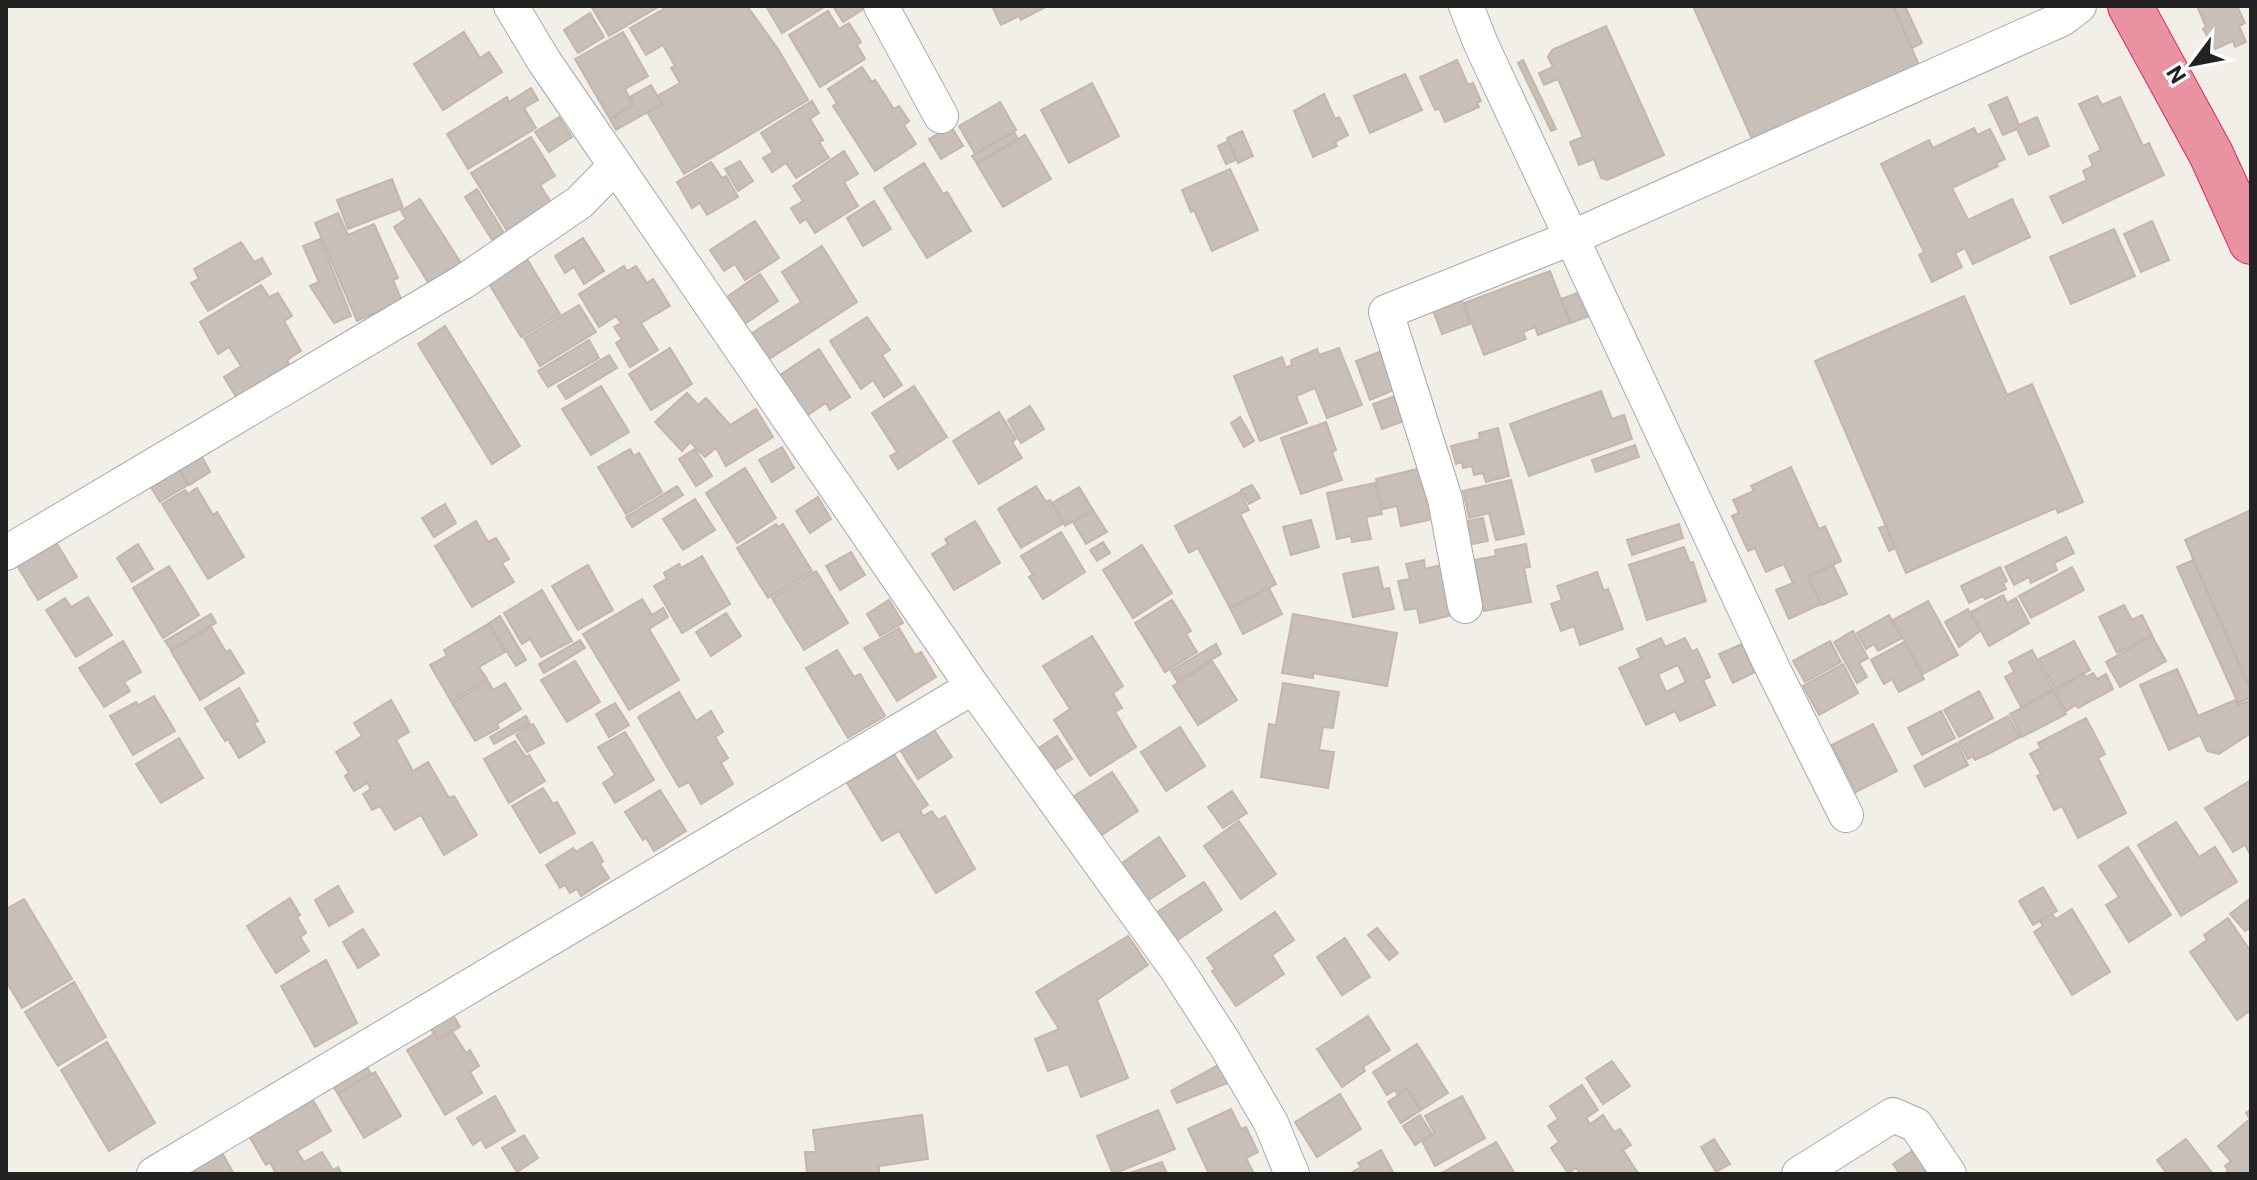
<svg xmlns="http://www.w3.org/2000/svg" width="2257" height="1180" viewBox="0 0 2257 1180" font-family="Roboto,sans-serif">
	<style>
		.building { fill: #c7bfb8; stroke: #c4b6ab; stroke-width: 2; fill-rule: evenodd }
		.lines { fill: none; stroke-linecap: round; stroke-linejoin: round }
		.street-casing { stroke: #a9a9a9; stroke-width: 36 }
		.highway-casing { stroke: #dc2a67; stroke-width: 46 }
		.street { stroke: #fff; stroke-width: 34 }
		.highway { stroke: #e892a2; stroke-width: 44 }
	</style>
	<rect width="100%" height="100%" fill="#f2efe9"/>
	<g class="building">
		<path d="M591 6H660L609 36Z"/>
		<path d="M669 6H747L778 49 808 100 684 174 647 112 662 104 657 96 680 83 671 68 675 66 663 45 646 55 630 28Z"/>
		<path d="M766 6H826L782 33Z"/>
		<path d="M833 6H864L865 8 843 22Z"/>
		<path d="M992 6H1047L1021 20 1019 16 1001 25Z"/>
		<path d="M1693 6H1893L1919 65 1752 139Z"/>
		<path d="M1893 6H1905L1922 43 1912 48Z"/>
		<path d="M2197 6H2237L2245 23 2239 26 2246 42 2235 47 2233 41 2215 49 2203 29 2206 27Z"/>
		<path d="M828 11 839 29 849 23 861 42 857 45 865 59 820 87 789 35Z"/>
		<path d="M590 13 604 37 578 53 564 30Z"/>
		<path d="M1606 26 1664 155 1607 180 1601 178 1594 159 1579 165 1570 142 1583 137 1558 79 1544 85 1539 73 1553 67 1548 57 1552 50Z"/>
		<path d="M464 32 480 58 489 52 502 72 443 110 414 64Z"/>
		<path d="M623 32 648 76 625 89 633 105 610 119 575 59Z"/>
		<path d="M1457 60 1468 85 1473 83 1481 101 1477 103 1479 107 1445 122 1439 108 1435 110 1420 77Z"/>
		<path d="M1523 60 1556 129 1551 131 1518 63Z"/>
		<path d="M862 67 872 82 875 80 894 109 899 106 909 121 904 125 916 144 875 171 833 106 837 103 828 89Z"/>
		<path d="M1405 74 1422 110 1370 133 1354 96Z"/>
		<path d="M1092 83 1119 136 1069 163 1041 110Z"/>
		<path d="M651 85 662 104 616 130 610 119 633 105 630 97Z"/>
		<path d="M531 88 538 100 524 108 536 128 468 169 447 134 507 97 509 102Z"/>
		<path d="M1324 94 1335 119 1339 117 1348 135 1335 142 1337 146 1313 157 1294 111Z"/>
		<path d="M2097 96 2102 105 2120 97 2143 146 2149 143 2164 175 2063 223 2050 197 2087 180 2083 171 2093 166 2089 156 2101 150 2079 104Z"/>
		<path d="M2007 97 2019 125 2037 117 2049 146 2029 155 2017 129 2003 135 1989 105Z"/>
		<path d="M812 101 819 113 810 119 823 140 819 142 829 158 796 178 786 163 772 172 763 158 773 152 761 133Z"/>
		<path d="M1000 102 1016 130 975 154 959 126Z"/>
		<path d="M559 117 572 137 549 152 535 132Z"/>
		<path d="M951 126 963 146 941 159 929 139Z"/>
		<path d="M1974 128 1977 135 1990 129 2005 159 1996 163 1998 166 1952 188 1968 220 2012 199 2030 237 1973 264 1965 248 1955 253 1962 267 1932 282 1919 255 1924 252 1881 164 1929 140 1933 148Z"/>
		<path d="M1242 131 1253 156 1238 163 1227 138Z"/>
		<path d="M1014 132 1018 139 977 163 972 156Z"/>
		<path d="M1025 135 1051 179 1003 207 977 164Z"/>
		<path d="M531 137 555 176 540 185 552 204 508 232 471 173Z"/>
		<path d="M1228 141 1236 160 1226 164 1218 146Z"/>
		<path d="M844 151 858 174 844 182 858 206 815 233 806 219 800 223 791 208 803 201 793 186Z"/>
		<path d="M740 161 753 181 738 191 725 169Z"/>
		<path d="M711 162 722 178 726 176 738 197 707 215 700 203 692 208 677 182Z"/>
		<path d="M924 163 943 194 947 192 971 231 927 258 884 188Z"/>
		<path d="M1230 169 1258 230 1212 251 1194 210 1191 212 1182 190Z"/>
		<path d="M392 179 403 208 348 229 337 200Z"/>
		<path d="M477 189 504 233 492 240 465 197Z"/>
		<path d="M420 199 461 263 429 284 394 227 406 219 401 211Z"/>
		<path d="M874 201 891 229 863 246 847 218Z"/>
		<path d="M338 213 348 235 374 224 398 278 393 280 402 301 357 321 315 223Z"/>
		<path d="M755 221 779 258 745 280 735 264 724 271 710 250Z"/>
		<path d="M2152 221 2169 260 2141 272 2124 234Z"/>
		<path d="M2114 229 2135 276 2071 304 2050 257Z"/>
		<path d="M583 238 604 271 584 284 574 267 565 273 555 256Z"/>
		<path d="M320 239 351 316 334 323 310 286 319 282 303 246Z"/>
		<path d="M241 242 254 262 262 258 271 274 208 311 191 283 199 279 194 269Z"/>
		<path d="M822 246 857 302 766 361 749 335 801 302 782 272Z"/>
		<path d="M527 259 560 314 521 337 488 282Z"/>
		<path d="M624 266 627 271 636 266 647 283 653 279 670 306 641 323 658 350 630 367 616 343 622 339 614 327 621 323 616 316 599 327 579 294Z"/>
		<path d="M1550 271 1570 323 1538 335 1535 327 1523 332 1526 339 1484 355 1464 303Z"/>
		<path d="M760 274 778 301 742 326 724 299Z"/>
		<path d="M261 285 269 297 278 293 292 316 284 321 301 351 287 360 291 369 238 400 224 377 241 366 229 347 218 354 200 322Z"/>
		<path d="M1583 291 1592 315 1571 323 1561 299Z"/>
		<path d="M1964 296 2007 395 2032 384 2083 502 2058 513 2056 508 1906 573 1815 361Z"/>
		<path d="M1461 298 1470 324 1442 334 1432 308Z"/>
		<path d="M579 305 596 332 540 366 524 338Z"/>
		<path d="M867 317 890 350 882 355 902 385 884 397 873 380 861 389 830 341Z"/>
		<path d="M445 326 520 446 492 464 418 344Z"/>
		<path d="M589 340 599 358 548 387 538 371Z"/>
		<path d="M670 348 692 384 651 410 629 374Z"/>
		<path d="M1339 348 1362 405 1327 418 1315 388 1296 396 1307 423 1260 441 1234 376 1282 357 1286 368 1292 365 1291 360 1317 349 1319 355Z"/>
		<path d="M819 349 850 397 830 410 826 403 803 418 777 377Z"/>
		<path d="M1384 350 1399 388 1370 400 1356 361Z"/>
		<path d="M609 355 617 368 566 399 558 386Z"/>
		<path d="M601 386 629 432 591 455 562 409Z"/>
		<path d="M914 386 947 437 898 469 890 456 897 452 872 413Z"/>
		<path d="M1601 391 1612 419 1624 415 1632 439 1529 476 1510 424Z"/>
		<path d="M687 393 698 405 706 398 730 425 756 409 773 437 726 466 716 448 705 457 690 442 682 451 655 422Z"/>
		<path d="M1398 395 1407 420 1382 429 1373 404Z"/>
		<path d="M1030 406 1044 429 1021 443 1008 420Z"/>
		<path d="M999 412 1016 439 1012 442 1022 458 979 484 953 441Z"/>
		<path d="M1240 417 1254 441 1244 447 1231 423Z"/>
		<path d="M1326 422 1336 450 1332 452 1342 480 1301 494 1281 438Z"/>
		<path d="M1498 428 1509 476 1486 482 1483 473 1474 475 1472 466 1463 468 1462 462 1456 464 1451 446 1480 439 1479 433Z"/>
		<path d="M1635 445 1639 457 1596 472 1592 460Z"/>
		<path d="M782 447 794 468 772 482 759 460Z"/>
		<path d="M630 449 634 456 639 453 662 492 626 514 598 467Z"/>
		<path d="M695 449 712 476 696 486 679 459Z"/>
		<path d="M200 453 210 472 189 485 178 467Z"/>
		<path d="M178 467 188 485 160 502 149 484Z"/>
		<path d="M1791 467 1819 529 1825 526 1841 561 1808 577 1821 604 1789 619 1776 590 1793 583 1784 564 1766 572 1755 548 1748 551 1732 516 1739 513 1733 500 1754 491 1751 486Z"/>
		<path d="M745 468 776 518 737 543 706 493Z"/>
		<path d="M1421 468 1433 519 1401 526 1397 506 1383 509 1376 479Z"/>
		<path d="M1511 480 1524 534 1496 540 1489 513 1469 518 1463 491Z"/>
		<path d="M1375 483 1382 514 1366 517 1371 539 1352 542 1351 536 1337 539 1327 493Z"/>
		<path d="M1252 485 1260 498 1249 504 1241 490Z"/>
		<path d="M677 486 683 495 632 527 626 517Z"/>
		<path d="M1036 486 1046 502 1050 500 1064 523 1021 548 998 509Z"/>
		<path d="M1079 487 1093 510 1065 526 1052 503Z"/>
		<path d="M197 488 213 515 217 512 244 557 208 579 162 504 185 490 188 494Z"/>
		<path d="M1240 492 1249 510 1240 514 1276 584 1230 608 1198 548 1189 553 1175 526Z"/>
		<path d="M818 497 831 519 810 533 796 511Z"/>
		<path d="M695 499 715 530 683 550 663 519Z"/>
		<path d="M445 504 456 523 434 537 422 518Z"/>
		<path d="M1093 510 1107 532 1086 544 1073 522Z"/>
		<path d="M2251 510V691L2185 540Z"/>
		<path d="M1483 518 1488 541 1467 545 1462 522Z"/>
		<path d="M1311 520 1319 547 1291 555 1283 527Z"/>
		<path d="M476 521 488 542 496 538 509 559 502 563 514 582 472 607 435 546Z"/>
		<path d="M975 521 1000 563 954 590 932 554 948 544 945 539Z"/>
		<path d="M776 524 778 527 783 524 812 571 768 598 737 548Z"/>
		<path d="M1679 524 1683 538 1632 555 1627 540Z"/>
		<path d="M1886 526 1895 548 1889 551 1879 528Z"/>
		<path d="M1061 532 1085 572 1043 599 1029 577 1033 575 1021 556Z"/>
		<path d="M2066 537 2074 553 2054 563 2057 570 2031 583 2029 577 2014 585 2005 567Z"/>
		<path d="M54 539 77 577 38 600 15 562Z"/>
		<path d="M1103 542 1110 553 1097 561 1090 550Z"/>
		<path d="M138 544 153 569 132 582 117 558Z"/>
		<path d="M1526 544 1530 567 1524 568 1531 602 1484 611 1474 560 1496 556 1495 550Z"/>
		<path d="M1142 545 1172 593 1133 618 1103 570Z"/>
		<path d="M1684 547 1690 563 1693 562 1706 601 1647 620 1629 565Z"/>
		<path d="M851 552 865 575 840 590 826 566Z"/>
		<path d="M702 556 730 604 682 633 654 586 667 579 664 573 679 564 681 568Z"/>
		<path d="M1424 560 1425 569 1441 565 1452 615 1420 623 1417 608 1405 610 1398 581 1410 579 1406 564Z"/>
		<path d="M2193 560 2251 691V697L2238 703 2177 567Z"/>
		<path d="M588 565 613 610 578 630 552 586Z"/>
		<path d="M1833 565 1847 594 1822 605 1808 577Z"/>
		<path d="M169 566 199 615 163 638 133 588Z"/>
		<path d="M1378 567 1383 589 1389 588 1394 609 1353 617 1343 574Z"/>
		<path d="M2000 567 2007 581 2003 583 2006 589 1985 599 1983 596 1969 603 1961 586Z"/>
		<path d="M2072 567 2084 590 2031 618 2019 596Z"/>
		<path d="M816 571 848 623 804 650 772 598Z"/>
		<path d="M1597 572 1604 591 1608 589 1623 629 1580 645 1574 626 1561 631 1551 604 1562 600 1557 586Z"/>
		<path d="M1269 588 1282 614 1243 634 1230 608Z"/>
		<path d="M542 590 572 641 541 657 530 639 522 644 504 613Z"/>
		<path d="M2003 595 2007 603 2016 598 2029 623 1989 646 1971 612Z"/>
		<path d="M88 597 112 635 76 657 46 610 65 598 71 607Z"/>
		<path d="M642 599 652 615 663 608 668 617 649 629 679 680 629 710 583 634Z"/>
		<path d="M889 600 903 623 880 636 867 614Z"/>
		<path d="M1172 600 1191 631 1186 634 1197 652 1165 672 1135 623Z"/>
		<path d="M1928 601 1958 655 1923 674 1893 620Z"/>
		<path d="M2124 605 2132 620 2142 615 2152 635 2117 653 2099 617Z"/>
		<path d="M1968 609 1980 631 1959 647 1945 622Z"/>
		<path d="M726 613 741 636 711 656 696 632Z"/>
		<path d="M211 614 216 623 171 650 165 641Z"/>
		<path d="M1293 614 1397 633 1387 686 1313 673V678L1282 673Z"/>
		<path d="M1889 615 1902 638 1878 651 1874 644 1866 649 1857 633Z"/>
		<path d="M500 616 526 660 516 666 489 623Z"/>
		<path d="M488 624 505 652 479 667 487 679 451 701 430 665 447 656 444 650Z"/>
		<path d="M211 627 226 652 230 650 244 673 200 700 171 651Z"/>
		<path d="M899 628 915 655 921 652 936 677 897 701 864 648Z"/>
		<path d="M1853 631 1868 658 1859 663 1867 677 1857 683 1834 642Z"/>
		<path d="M1092 636 1123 686 1113 693 1122 708 1115 712 1136 747 1090 776 1054 720 1070 709 1043 666Z"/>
		<path d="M2152 636 2166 661 2120 687 2106 662Z"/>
		<path d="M1661 638 1665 647 1685 638 1692 652 1697 649 1710 677 1703 680 1715 705 1680 721 1675 711 1646 725 1619 668 1641 658 1637 649ZM1678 665 1686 682 1666 692 1658 674Z"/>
		<path d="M580 640 585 648 544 673 539 664Z"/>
		<path d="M123 641 141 672 124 682 130 691 104 707 79 668Z"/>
		<path d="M1830 641 1841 662 1805 682 1793 661Z"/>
		<path d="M2074 641 2090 670 2055 689 2039 659Z"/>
		<path d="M1904 642 1924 679 1899 692 1892 679 1884 684 1871 660Z"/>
		<path d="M1216 644 1221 654 1177 681 1171 671Z"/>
		<path d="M1742 644 1755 672 1733 683 1719 654Z"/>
		<path d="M837 650 854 677 860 674 885 716 848 738 806 668Z"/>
		<path d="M2032 650 2053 690 2021 707 2005 677 2014 672 2009 662Z"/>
		<path d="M575 661 600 702 567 722 541 680Z"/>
		<path d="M1212 661 1237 700 1198 725 1173 686Z"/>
		<path d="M1843 664 1858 693 1819 715 1803 686Z"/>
		<path d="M2177 669 2198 716 2235 700 2238 705 2249 701 2251 707V733L2219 754 2207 751 2200 735 2169 750 2140 685Z"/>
		<path d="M2093 673 2097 679 2106 674 2113 689 2078 708 2076 705 2066 711 2055 691 2084 674 2086 677Z"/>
		<path d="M488 681 493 690 505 683 521 709 497 724 499 728 475 741 452 703Z"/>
		<path d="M1283 683 1339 692 1333 728 1323 727 1319 750 1334 752 1328 788 1261 777 1269 724 1276 725Z"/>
		<path d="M239 688 258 721 254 723 265 742 239 758 228 739 225 741 205 708Z"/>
		<path d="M1979 691 1993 718 1959 737 1944 710Z"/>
		<path d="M2053 691 2066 714 2022 737 2010 714Z"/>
		<path d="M679 692 696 721 711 711 723 732 715 737 728 758 721 763 733 784 701 804 689 782 679 787 638 717Z"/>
		<path d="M154 696 175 731 133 755 110 716 136 702 138 705Z"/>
		<path d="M391 700 409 732 396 740 413 771 428 762 449 798 454 796 477 835 444 855 421 815 395 830 380 806 372 810 363 794 371 789 367 783 354 791 345 776 349 773 336 752 362 736 354 723Z"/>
		<path d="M615 703 629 725 609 737 596 714Z"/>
		<path d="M1941 711 1955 738 1922 755 1908 728Z"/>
		<path d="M526 716 530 724 494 744 490 737Z"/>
		<path d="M2008 716 2020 737 1988 754 1975 760 1973 756 1968 759 1959 742Z"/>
		<path d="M2086 718 2105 754 2098 758 2126 813 2078 838 2062 806 2054 810 2037 776 2041 774 2030 754 2041 748 2038 743Z"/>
		<path d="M533 724 544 743 527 752 516 735Z"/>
		<path d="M1873 724 1897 771 1856 792 1832 745Z"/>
		<path d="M932 727 952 757 918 779 899 748Z"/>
		<path d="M1180 727 1205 766 1166 791 1141 752Z"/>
		<path d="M625 732 654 780 615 803 603 783 615 775 598 747Z"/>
		<path d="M1057 736 1072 759 1051 772 1037 749Z"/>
		<path d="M179 738 203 778 161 803 136 764Z"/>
		<path d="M515 741 526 757 529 755 545 781 509 803 484 759Z"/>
		<path d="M1957 743 1968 765 1925 787 1914 766Z"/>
		<path d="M893 753 928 805 920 810 923 816 932 811 938 820 945 816 975 869 936 893 899 831 882 841 846 781Z"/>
		<path d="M1112 772 1138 811 1100 836 1074 796Z"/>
		<path d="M2251 780V856L2245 845 2233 852 2205 808Z"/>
		<path d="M543 788 553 804 557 802 575 833 540 853 512 806Z"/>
		<path d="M660 790 686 831 654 851 646 838 643 840 625 812Z"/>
		<path d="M1232 791 1247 813 1223 828 1208 807Z"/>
		<path d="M1239 821 1276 874 1241 899 1204 846Z"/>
		<path d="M2176 822 2199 857 2215 847 2237 882 2181 916 2138 845Z"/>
		<path d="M1159 837 1185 876 1147 901 1122 863Z"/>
		<path d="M592 842 603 861 600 864 609 878 581 896 577 889 570 893 565 885 560 888 546 865 573 848 576 852Z"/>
		<path d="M2128 847 2171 915 2129 942 2106 905 2119 897 2099 866Z"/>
		<path d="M1204 882 1222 910 1176 941 1157 912Z"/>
		<path d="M338 886 353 912 329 926 315 900Z"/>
		<path d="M2043 887 2057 911 2033 925 2019 901Z"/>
		<path d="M290 898 300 915 297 917 306 933 300 937 309 951 276 973 247 926Z"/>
		<path d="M2251 898V927L2245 931 2230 914Z"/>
		<path d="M24 899 72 979 22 1008 6 981V909Z"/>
		<path d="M2072 909 2110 972 2072 995 2034 932 2043 926 2040 921 2052 914 2056 919Z"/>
		<path d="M1275 912 1294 940 1272 955 1284 974 1236 1006 1212 971 1215 969 1207 958Z"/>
		<path d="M2228 918 2251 952V1010L2237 1020 2190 952 2207 940 2204 935Z"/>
		<path d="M1377 928 1398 953 1389 960 1368 935Z"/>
		<path d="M363 929 379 955 358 968 343 942Z"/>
		<path d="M1128 936 1148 965 1097 1000 1128 1078 1081 1097 1068 1064 1048 1071 1035 1039 1059 1029 1036 992Z"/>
		<path d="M1345 938 1370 977 1342 995 1317 957Z"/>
		<path d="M326 960 357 1023 315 1047 281 986Z"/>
		<path d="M74 982 106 1037 58 1066 25 1012Z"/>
		<path d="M450 1010 460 1027 438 1040 427 1023Z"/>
		<path d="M1368 1016 1390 1050 1363 1067 1365 1071 1342 1087 1317 1049Z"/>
		<path d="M452 1031 466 1053 470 1050 479 1066 470 1072 482 1093 445 1115 407 1050 434 1034 438 1040Z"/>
		<path d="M107 1042 155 1123 109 1151 61 1070Z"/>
		<path d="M1417 1044 1448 1093 1421 1110 1407 1089 1398 1095 1395 1090 1387 1095 1373 1072Z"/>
		<path d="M1612 1061 1630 1086 1603 1104 1586 1078Z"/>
		<path d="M364 1062 371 1074 338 1094 330 1082Z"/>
		<path d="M1218 1065 1230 1082 1177 1103 1171 1091Z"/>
		<path d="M375 1072 401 1116 364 1138 338 1094Z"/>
		<path d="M1582 1085 1598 1110 1586 1118 1590 1124 1603 1115 1614 1132 1620 1129 1631 1145 1623 1150 1638 1173 1636 1174H1581L1576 1168 1568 1173 1551 1148 1559 1142 1548 1126 1558 1119 1550 1106Z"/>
		<path d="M1407 1089 1421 1110 1401 1123 1388 1102Z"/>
		<path d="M1340 1094 1361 1129 1317 1157 1295 1122Z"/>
		<path d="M310 1095 331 1131 297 1151 304 1162 322 1152 333 1170 338 1167 342 1174H276L270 1162 266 1165 246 1131Z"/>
		<path d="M495 1096 515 1131 486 1148 481 1139 473 1145 457 1118Z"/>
		<path d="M1462 1096 1485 1138 1435 1166 1422 1141 1435 1134 1425 1116Z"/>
		<path d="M1231 1109 1241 1129 1246 1127 1258 1152 1246 1158 1254 1174H1209L1188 1129Z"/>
		<path d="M2251 1109V1174H2226L2228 1170 2225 1166 2231 1161 2218 1146 2250 1119 2246 1113Z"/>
		<path d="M1158 1110 1175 1149 1113 1174 1097 1136Z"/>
		<path d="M922 1115 928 1159 879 1166V1174H807L805 1152H816L813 1130Z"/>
		<path d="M1420 1115 1432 1134 1415 1145 1403 1126Z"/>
		<path d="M524 1135 538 1158 517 1172 502 1148Z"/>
		<path d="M1714 1139 1730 1164 1716 1172 1701 1147Z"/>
		<path d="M2186 1139 2213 1174H2167L2157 1160Z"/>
		<path d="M1496 1142 1515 1174H1440Z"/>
		<path d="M1918 1147 1936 1174H1900L1893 1164Z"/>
		<path d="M1381 1150 1394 1174H1349L1361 1167 1358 1163Z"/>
		<path d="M221 1151 234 1174H181Z"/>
		<path d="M1162 1162 1167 1174H1131L1130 1173Z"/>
	</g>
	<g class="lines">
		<g class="street-casing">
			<g id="street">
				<path d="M511 6 544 61 973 687 1176 968 1225 1044 1271 1123 1292 1174"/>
				<path d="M881 6 941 116"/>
				<path d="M1466 6 1481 44 1772 667 1846 815"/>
				<path d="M6 553 463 282 580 202 615 166"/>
				<path d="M1465 606 1445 499 1386 312 1571 238 2062 19 2079 6"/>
				<path d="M154 1174 973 687"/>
				<path d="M1799 1174 1893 1115 1916 1125 1949 1174"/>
			</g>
		</g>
		<g class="highway-casing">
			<path id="highway" d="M2130 6 2211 154 2251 242"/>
		</g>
		<use href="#street" class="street"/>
		<use href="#highway" class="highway"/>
	</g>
	<rect width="2257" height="1180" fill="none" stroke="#222222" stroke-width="16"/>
	<g transform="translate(2193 64) rotate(238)" stroke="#ffffff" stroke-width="6" paint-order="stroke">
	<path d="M0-6L14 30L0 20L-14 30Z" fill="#222222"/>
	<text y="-12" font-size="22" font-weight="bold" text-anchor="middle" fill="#222222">N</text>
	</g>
</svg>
